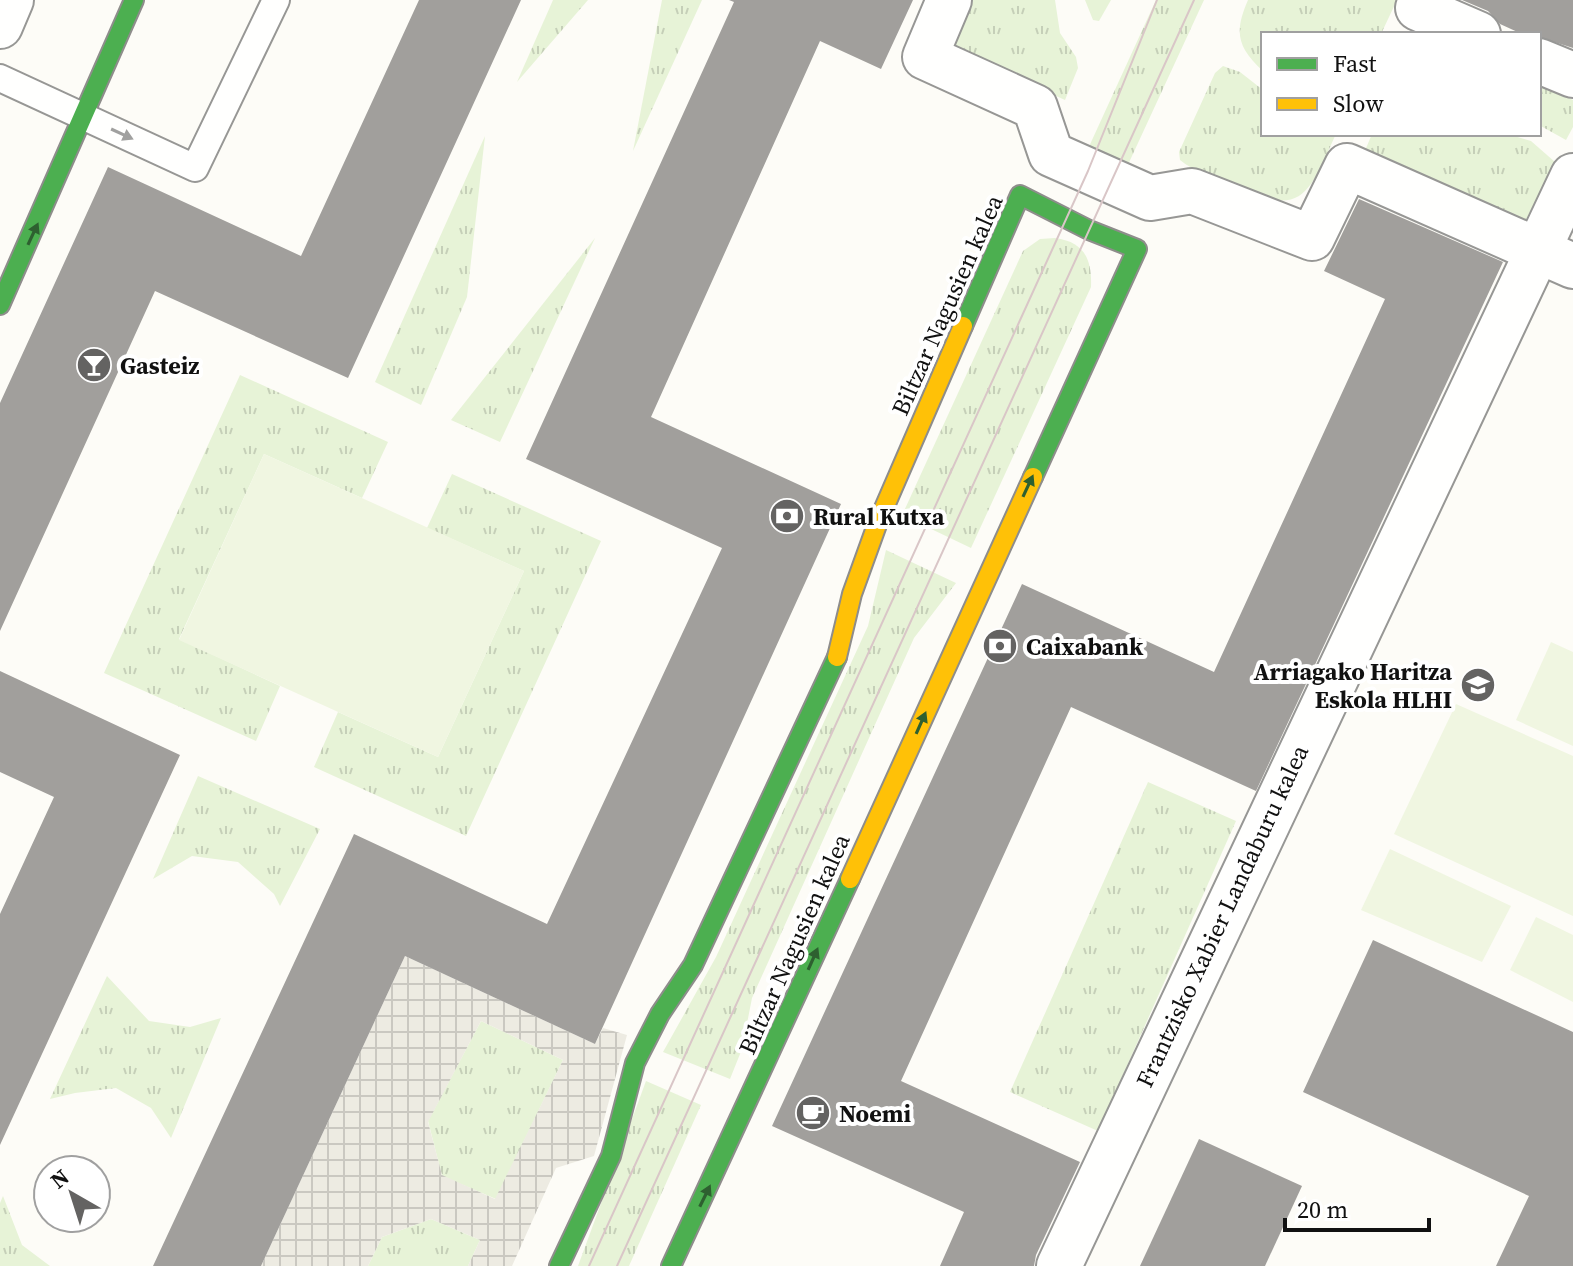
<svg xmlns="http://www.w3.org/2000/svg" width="1573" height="1266" viewBox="0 0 1573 1266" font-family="'Source Serif 4',serif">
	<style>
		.grass { fill: url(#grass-tufts) }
		.pitch { fill: #f0f6e1 }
		.plaza { fill: url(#plaza-grid); fill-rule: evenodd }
		.building { fill: #a19f9c }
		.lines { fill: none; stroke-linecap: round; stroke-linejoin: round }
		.lane-casing { stroke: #979795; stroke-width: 30 }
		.street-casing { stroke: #979795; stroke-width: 48 }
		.fast-casing { stroke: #8e8d8b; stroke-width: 22 }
		.slow-casing { stroke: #8e8d8b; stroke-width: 22 }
		.lane { stroke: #fffffe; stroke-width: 26 }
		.street { stroke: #fffffe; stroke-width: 44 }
		.fast { stroke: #4caf50; stroke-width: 18 }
		.slow { stroke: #ffc107; stroke-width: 18 }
		.tram { stroke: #d9c6c7; stroke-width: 2 }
		.oneway { fill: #a0a09f }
		.oneway2 { fill: #2e6030 }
		.labels { text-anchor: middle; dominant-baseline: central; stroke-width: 8; stroke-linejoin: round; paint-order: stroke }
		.street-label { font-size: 24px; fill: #111; stroke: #fff }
		.poi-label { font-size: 24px; font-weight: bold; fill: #111; stroke: #fff; text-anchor: start }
	</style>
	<defs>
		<pattern id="grass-tufts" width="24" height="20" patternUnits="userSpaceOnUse" patternTransform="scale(2)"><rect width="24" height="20" fill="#e7f3d7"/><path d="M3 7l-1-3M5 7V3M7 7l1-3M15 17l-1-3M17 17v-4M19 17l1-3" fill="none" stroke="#c5cfb8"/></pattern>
		<pattern id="plaza-grid" width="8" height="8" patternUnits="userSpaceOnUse" patternTransform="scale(2)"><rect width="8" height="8" fill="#edebe2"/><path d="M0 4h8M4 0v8" fill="none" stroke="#cac8c1"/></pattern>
	</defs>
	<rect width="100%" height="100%" fill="#fdfcf7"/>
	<g class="grass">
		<path d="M553 0H588L517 82Z"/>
		<path d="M662 0H702L633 151Z"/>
		<path d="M963 0H1055L1060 33 1076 57 1078 68 1065 100 1054 95 1050 103 960 56 954 44Z"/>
		<path d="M1085 0H1111L1099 21 1093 20Z"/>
		<path d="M1156 0H1204L1126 169 1087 151Z"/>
		<path d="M1248 0H1397L1381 34H1263V71C1237 47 1234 32 1248 0Z"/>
		<path d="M1223 66 1240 72 1263 90V134H1336C1307 197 1303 218 1231 185 1215 177 1193 171 1180 160L1179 152 1215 73Z"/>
		<path d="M1539 83 1573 100V127L1566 140 1539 125Z"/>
		<path d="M1372 134H1507L1531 141 1555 162 1522 228 1364 153Z"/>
		<path d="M485 136 467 297 421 405 375 382Z"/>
		<path d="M595 238 500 442 451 420Z"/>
		<path d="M1055 238C1085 242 1092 260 1091 287L971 548 927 527 904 511 1023 251 1040 239Z"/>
		<path d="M240 375 388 442 362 498 264 454 179 639 280 686 256 741 104 673Z"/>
		<path d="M452 474 601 541 466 836 314 767 338 712 438 757 524 571 427 528Z"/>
		<path d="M886 550 956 583 914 638 752 998 742 1049 730 1079 663 1052 716 957 868 626Z"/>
		<path d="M198 776 320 829 280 906 274 894 238 862 192 856 153 879Z"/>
		<path d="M1148 782 1236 821 1098 1131 1010 1092Z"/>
		<path d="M107 976 149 1021 190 1027 221 1018 171 1138 151 1108 116 1088 75 1093 50 1099Z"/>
		<path d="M481 1021 563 1060 496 1199 442 1176 428 1121Z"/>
		<path d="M646 1081 701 1105 629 1266H578Z"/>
		<path d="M3 1196 22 1245 50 1266H0V1203Z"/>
		<path d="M431 1219 480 1240 468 1266H368L382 1237Z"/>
	</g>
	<g class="pitch">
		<path d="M264 454 524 571 438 757 179 640Z"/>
		<path d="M1551 642 1573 652V746L1516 720Z"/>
		<path d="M1456 704 1573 756V916L1394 834Z"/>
		<path d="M1390 849 1511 906 1482 962 1361 910Z"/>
		<path d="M1536 917 1573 935V1002L1510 970Z"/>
	</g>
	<path class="plaza" d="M405 956 595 1044 603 1028 627 1035 594 1156 556 1168 512 1266H468L480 1240 431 1219 382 1237 368 1266H261ZM481 1021 563 1060 495 1199 442 1175 428 1122Z"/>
	<g class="building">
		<path d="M419 0H521L348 378 155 291 0 631V403L108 167 301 256Z"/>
		<path d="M729 0H913L881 69 820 41 651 417 841 504 595 1044 405 956 261 1266H153L354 834 547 924 722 548 526 459 734 2Z"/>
		<path d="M1462 0H1573V48L1539 37V34H1522L1500 24 1488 11Z"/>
		<path d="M1359 199 1503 262 1256 791 1071 707 901 1081 1080 1162 1036 1255 1034 1266H940L964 1212 772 1126 1022 584 1214 672 1385 299 1324 271Z"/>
		<path d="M0 671 180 755 0 1145V914L54 797 0 772Z"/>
		<path d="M1373 940 1573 1032V1266H1496L1529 1196 1303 1092Z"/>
		<path d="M1199 1139 1302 1186 1265 1266H1140Z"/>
	</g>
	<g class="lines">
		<g class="lane-casing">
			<path id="lane" d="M0 78 195 168 276 0"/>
		</g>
		<g class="street-casing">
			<g id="street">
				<path d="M949 0 925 57 1035 107 1051 154 1150 198 1192 191 1312 238 1347 166 1573 266"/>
				<path d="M1422 0 1418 8 1478 34"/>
				<path d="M0 26 11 0"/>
				<path d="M1539 61 1573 75"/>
				<path d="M1059 1266 1573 176"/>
			</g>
		</g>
		<g class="fast-casing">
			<g id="fast">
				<path d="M0 305 134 0"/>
				<path d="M963 326 1020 195 1089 230 1137 249 1033 477"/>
				<path d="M559 1266 611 1156 635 1063 660 1014 693 965 837 657"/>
				<path d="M671 1266 850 879"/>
			</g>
		</g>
		<g class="slow-casing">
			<g id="slow">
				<path d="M837 657 852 594 878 522 963 326"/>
				<path d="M850 879 1033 477"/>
			</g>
		</g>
		<use href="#lane" class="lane"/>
		<use href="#street" class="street"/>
		<use href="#fast" class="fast"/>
		<use href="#slow" class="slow"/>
		<g class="tram">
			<path d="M589 1266 1088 171 1157 0"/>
			<path d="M617 1266 1194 0"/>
		</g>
	</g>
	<defs><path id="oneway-solid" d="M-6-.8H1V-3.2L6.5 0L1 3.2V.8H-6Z" transform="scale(2)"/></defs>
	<use class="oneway" href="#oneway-solid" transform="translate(122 134) rotate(25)"/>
	<g class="oneway2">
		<use href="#oneway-solid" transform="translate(33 234) rotate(-65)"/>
		<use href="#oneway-solid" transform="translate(1028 486) rotate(-65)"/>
		<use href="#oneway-solid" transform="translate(921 723) rotate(-66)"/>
		<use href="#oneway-solid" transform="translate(813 959) rotate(-66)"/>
		<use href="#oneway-solid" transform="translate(705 1196) rotate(-64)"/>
	</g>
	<defs>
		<g id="bar-disc" transform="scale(1.8)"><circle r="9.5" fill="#646362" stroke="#fff"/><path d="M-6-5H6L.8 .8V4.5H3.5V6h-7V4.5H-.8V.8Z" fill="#fff"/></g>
		<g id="bank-disc" transform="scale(1.8)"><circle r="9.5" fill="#646362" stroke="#fff"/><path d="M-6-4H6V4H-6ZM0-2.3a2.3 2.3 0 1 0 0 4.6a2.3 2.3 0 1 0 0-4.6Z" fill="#fff"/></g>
		<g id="school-disc" transform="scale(1.8)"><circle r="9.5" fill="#646362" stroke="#fff"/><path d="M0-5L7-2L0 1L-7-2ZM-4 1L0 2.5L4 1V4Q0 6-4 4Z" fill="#fff"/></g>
		<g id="cafe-disc" transform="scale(1.8)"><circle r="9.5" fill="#646362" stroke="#fff"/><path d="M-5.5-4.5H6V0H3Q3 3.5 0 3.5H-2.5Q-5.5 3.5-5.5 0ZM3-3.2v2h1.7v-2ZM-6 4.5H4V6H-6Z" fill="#fff"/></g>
	</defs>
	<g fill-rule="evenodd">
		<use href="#bar-disc" x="94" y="365"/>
		<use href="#bank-disc" x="787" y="516"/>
		<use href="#bank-disc" x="1000" y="646"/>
		<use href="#school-disc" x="1478" y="685"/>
		<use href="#cafe-disc" x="813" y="1113"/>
	</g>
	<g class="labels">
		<g class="street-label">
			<text transform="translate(947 305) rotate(-66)">Biltzar Nagusien kalea</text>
			<text transform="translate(1222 916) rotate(-65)">Frantzisko Xabier Landaburu kalea</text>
			<text transform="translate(794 944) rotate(-66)">Biltzar Nagusien kalea</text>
		</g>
		<g class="poi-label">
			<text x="120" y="365">Gasteiz</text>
			<text x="813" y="516">Rural Kutxa</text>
			<text x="1026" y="646">Caixabank</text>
			<text x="1452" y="671" text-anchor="end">Arriagako Haritza<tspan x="1452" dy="28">Eskola HLHI</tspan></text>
			<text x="839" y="1113">Noemi</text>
		</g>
	</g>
	<rect x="1261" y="32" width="280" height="104" fill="#ffffff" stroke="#a0a0a0" stroke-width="2"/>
	<rect x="1277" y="58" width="40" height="12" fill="#4caf50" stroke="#a0a0a0" stroke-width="2"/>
	<text x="1333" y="72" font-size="24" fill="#111111">Fast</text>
	<rect x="1277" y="98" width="40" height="12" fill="#ffc107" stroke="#a0a0a0" stroke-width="2"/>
	<text x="1333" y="112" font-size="24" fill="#111111">Slow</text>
	<g transform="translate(72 1194) rotate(321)"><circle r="38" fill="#ffffff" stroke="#a0a0a0" stroke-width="2"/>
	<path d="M0-6L14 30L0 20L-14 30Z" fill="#646362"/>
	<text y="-12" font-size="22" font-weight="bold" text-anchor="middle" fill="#111111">N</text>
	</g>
	<path d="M1285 1218v12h144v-12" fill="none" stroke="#111111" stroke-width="4"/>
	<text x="1297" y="1218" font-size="24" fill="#111111" stroke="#ffffff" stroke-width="6" paint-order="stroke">20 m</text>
</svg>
